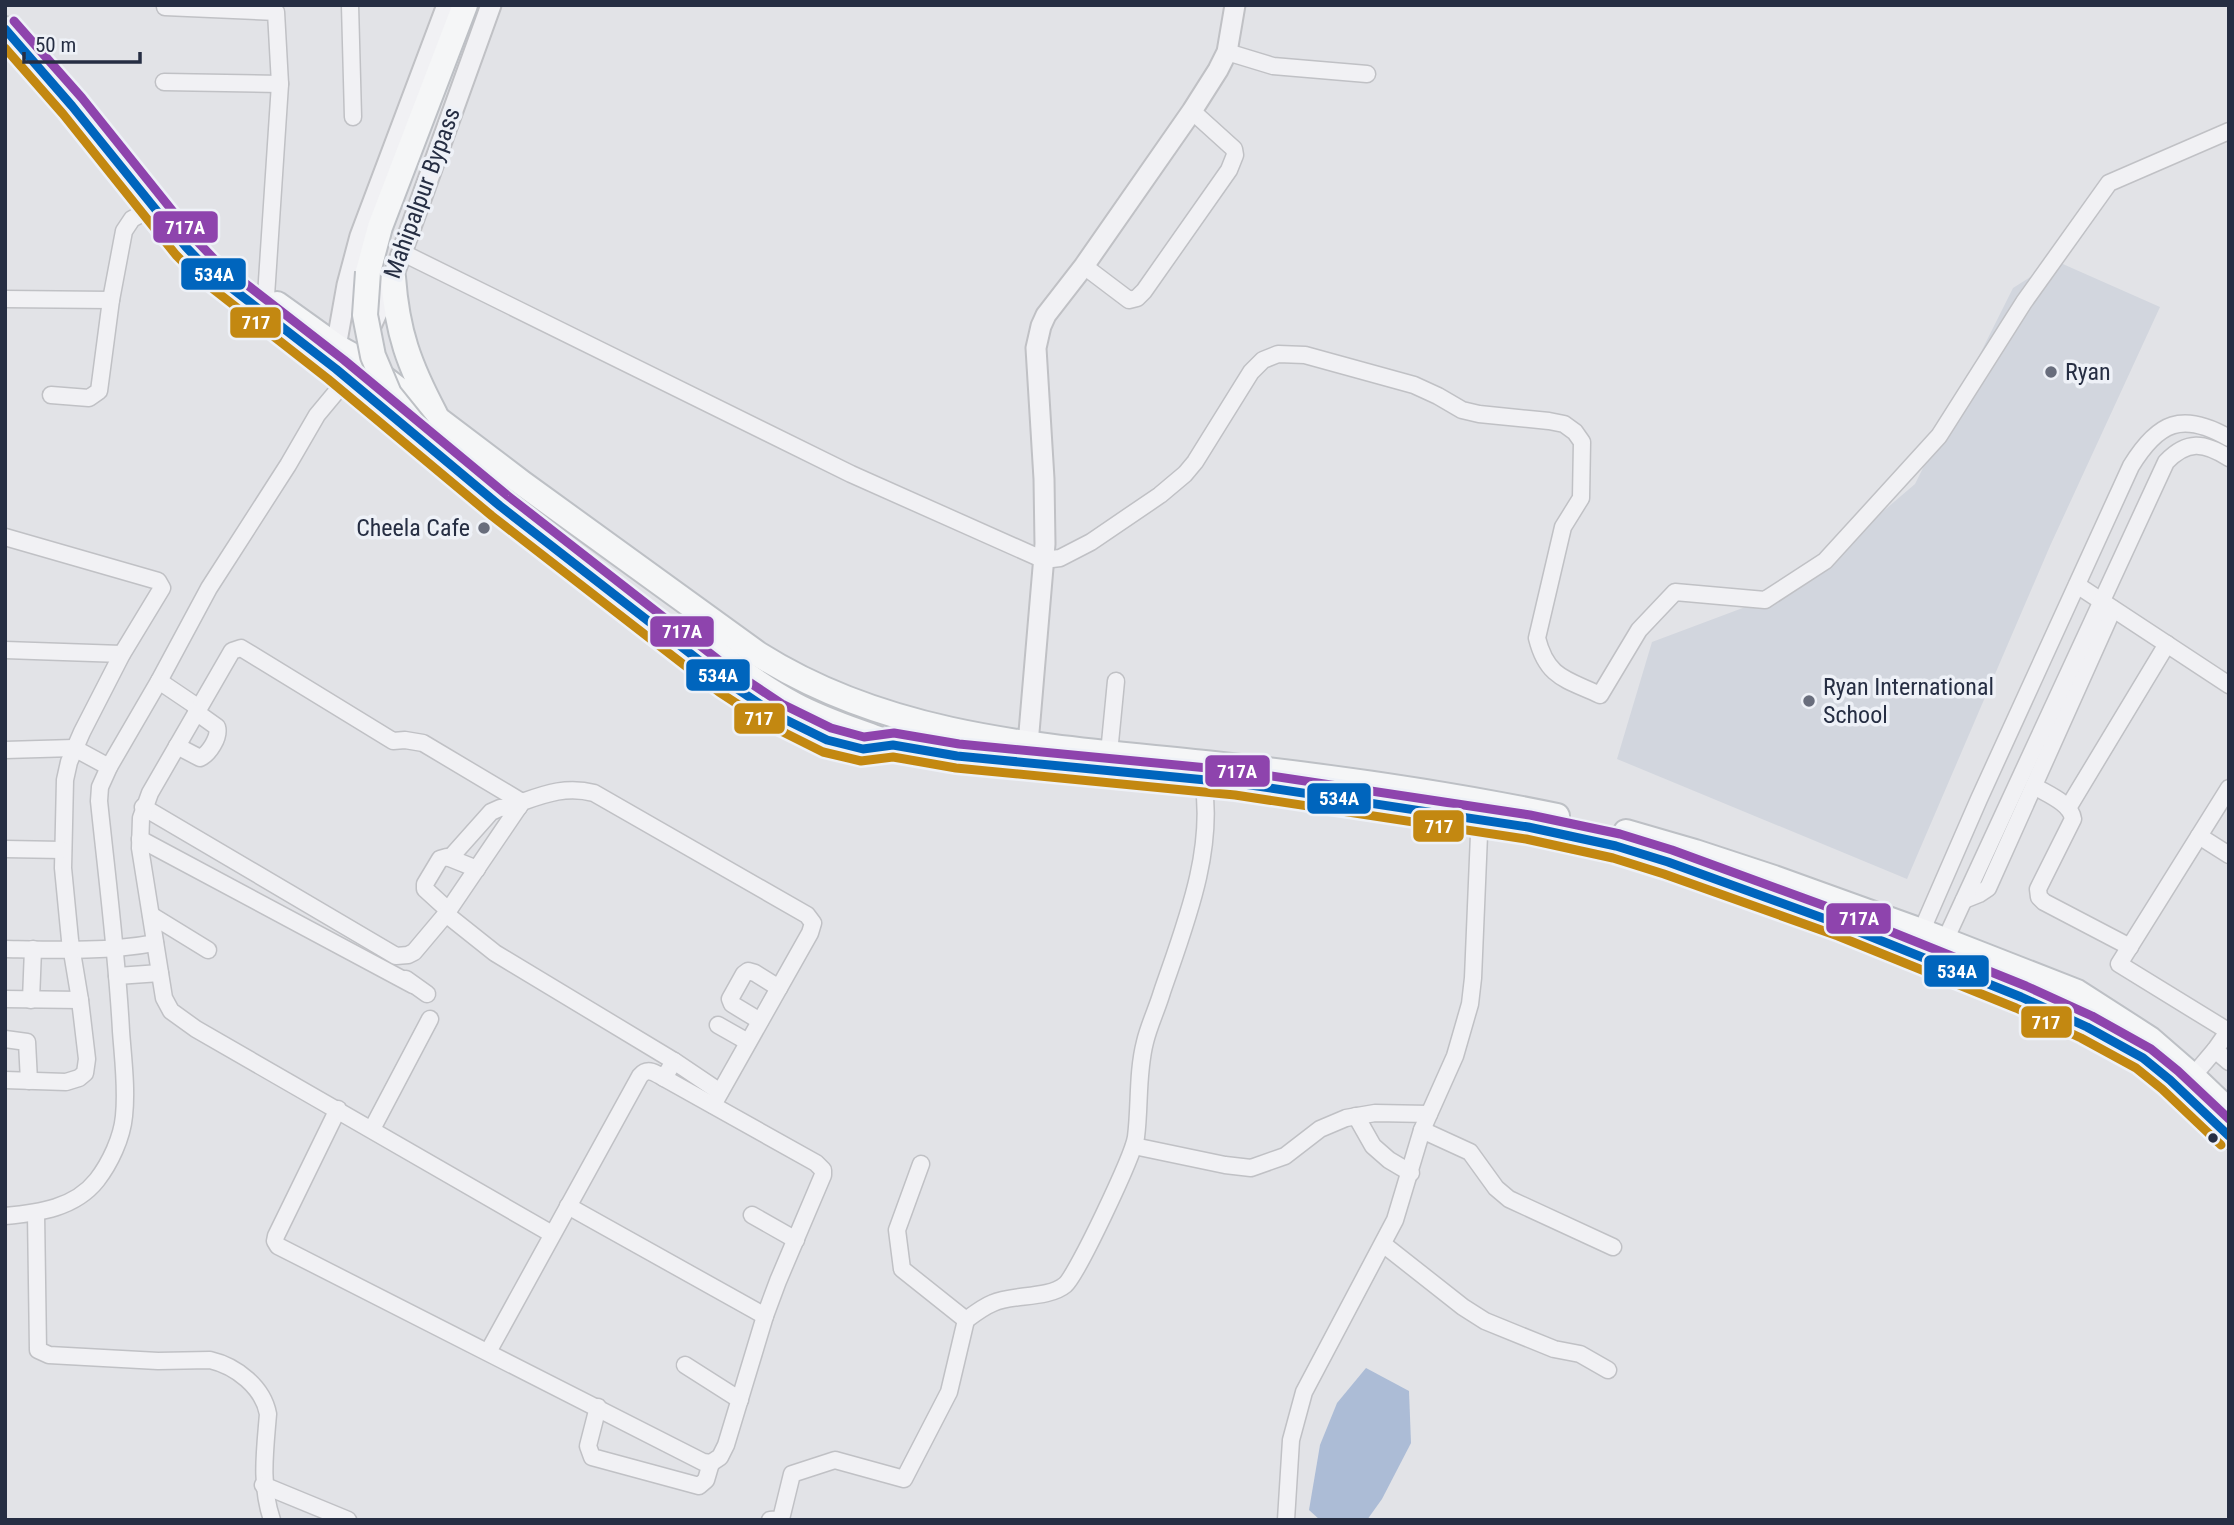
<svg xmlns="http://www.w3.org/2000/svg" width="2234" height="1525" viewBox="0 0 2234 1525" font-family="'Roboto Condensed',sans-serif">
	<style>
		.built { fill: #d2d6de }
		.water { fill: #acbcd6 }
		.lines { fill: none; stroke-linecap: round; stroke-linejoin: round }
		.minor-casing { stroke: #c0c1c5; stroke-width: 19 }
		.tertiary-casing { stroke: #c0c1c5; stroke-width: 23 }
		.primary-casing { stroke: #bdc0c5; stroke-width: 28 }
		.minor { stroke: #f1f1f4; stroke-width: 16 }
		.tertiary { stroke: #f1f1f4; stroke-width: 19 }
		.primary { stroke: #f5f6f7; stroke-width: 24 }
		.primary-bridge-casing { stroke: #bdc0c5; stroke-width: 28; stroke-linecap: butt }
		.primary-bridge { stroke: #f5f6f7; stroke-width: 24 }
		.bus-1-casing { stroke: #eef1f7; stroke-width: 14 }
		.bus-2-casing { stroke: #eef1f7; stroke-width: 14 }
		.bus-3-casing { stroke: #eef1f7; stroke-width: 14 }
		.bus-1 { stroke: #0065bd; stroke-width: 9 }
		.bus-2 { stroke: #c38811; stroke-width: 9 }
		.bus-3 { stroke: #8e44ad; stroke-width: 9 }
		.poi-dot { fill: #686d7c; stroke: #eef1f7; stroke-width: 2.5 }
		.bus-dot { fill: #262e43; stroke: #eef1f7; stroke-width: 2.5 }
		.labels { text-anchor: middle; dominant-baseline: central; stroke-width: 7; stroke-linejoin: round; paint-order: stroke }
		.street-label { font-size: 24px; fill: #262e43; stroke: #eef1f7 }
		.poi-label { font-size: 24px; fill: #262e43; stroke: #eef1f7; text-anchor: start }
		.line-badge { stroke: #eef1f7; stroke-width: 2.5 }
		.badge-label { font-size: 19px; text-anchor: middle; font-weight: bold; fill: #fff }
	</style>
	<rect width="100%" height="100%" fill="#e2e3e7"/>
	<path class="built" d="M2056 261 2160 307 2050 546 1907 879 1617 759 1652 642 1791 590 1915 484 2013 288Z"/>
	<path class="water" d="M1366 1368 1409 1391 1411 1443 1382 1499 1367 1520H1320L1309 1510 1320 1445 1337 1403Z"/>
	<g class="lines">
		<g class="minor-casing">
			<g id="minor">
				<path d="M350 5 353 117"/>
				<path d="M165 7 276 12 280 84 266 296"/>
				<path d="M1227 52 1273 66 1367 74"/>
				<path d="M164 82 280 84"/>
				<path d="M401 252 851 474 1044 560 1060 558 1091 542 1160 495 1185 474 1195 462 1251 372 1263 360 1278 354 1305 355 1414 385 1438 396 1462 410 1479 414 1549 421 1564 424 1575 432 1582 442 1581 498 1563 527 1537 638C1547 678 1566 679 1600 695L1639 630 1675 592 1765 600 1825 561 1939 436 2024 302 2109 183 2229 131"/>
				<path d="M1084 266 1129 300 1137 298 1144 291 1229 170 1235 155 1234 149 1192 111"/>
				<path d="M5 299 111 300 124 231 132 219 154 207"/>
				<path d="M51 395 89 398 99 391 111 300"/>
				<path d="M5 537 158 581 162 588 122 654 82 732 69 762 65 780 63 868 70 940 80 1000 87 1059 85 1073 79 1078 66 1082 5 1080"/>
				<path d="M2077 585 2229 685"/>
				<path d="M5 650 122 654"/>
				<path d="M159 681 199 708"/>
				<path d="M177 746 200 758C209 754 220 737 217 727L196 712"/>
				<path d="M5 750 74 748 109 767"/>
				<path d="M1109 753 1116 681"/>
				<path d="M2034 786C2047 794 2071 803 2073 819L2038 889 2039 897 2044 902 2130 947"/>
				<path d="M143 807 396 956 408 955 414 952 446 914 522 802"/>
				<path d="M2068 808 2167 644"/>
				<path d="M2199 836 2229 855"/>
				<path d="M140 839 413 985"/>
				<path d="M5 849 63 850"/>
				<path d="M450 858 491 812 500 808 519 807"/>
				<path d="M1964 900 1979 894 1988 888 2113 609"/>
				<path d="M448 910 425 889V884L440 859 447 857 477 869"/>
				<path d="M446 914 495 953 674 1061 720 1092"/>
				<path d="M151 915 208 950"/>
				<path d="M1918 939 1979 799 2131 466C2158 422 2182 411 2229 438"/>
				<path d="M1942 947 2166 462C2187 440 2204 442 2229 458"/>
				<path d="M5 949C55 950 106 952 155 943"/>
				<path d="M117 976 160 973"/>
				<path d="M406 979 427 994"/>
				<path d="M5 999 80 1000"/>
				<path d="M31 1000 33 949"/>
				<path d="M760 1021 732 1004 730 999 744 974 748 971 755 973 779 988"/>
				<path d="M718 1025 748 1042"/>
				<path d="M2228 1031 2119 964 2229 788"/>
				<path d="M5 1039 27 1042 29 1081"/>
				<path d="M2215 1050 2229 1062"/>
				<path d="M2193 1076 2215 1050 2229 1030"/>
				<path d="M338 1109 276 1236 275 1241 278 1246 703 1462 711 1463 720 1457 726 1445 765 1316 778 1281 823 1175V1170L816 1163 664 1078"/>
				<path d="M1356 1116 1373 1146 1389 1160 1411 1173"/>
				<path d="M372 1129 430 1019"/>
				<path d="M1422 1130 1470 1152 1496 1188 1509 1199 1613 1247"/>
				<path d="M1134 1146 1225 1165 1251 1168 1285 1156 1320 1129 1346 1118 1375 1113 1429 1114"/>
				<path d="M568 1206 765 1316"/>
				<path d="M36 1213 38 1350 49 1355 158 1361 210 1360C236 1366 263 1387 268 1414 265 1451 260 1485 272 1520"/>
				<path d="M752 1215 796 1240"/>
				<path d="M5 1216C39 1213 75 1208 97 1180 110 1163 122 1138 124 1116 127 1088 123 1059 121 1031 117 954 107 878 99 801L100 787 109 767 159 681 209 588 288 465 317 415 347 379"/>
				<path d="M552 1234 196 1029 171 1011 164 998 140 848 141 818 150 793 232 651 241 648 393 741 405 740 423 743 522 802C547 793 568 786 594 793L807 915 813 923 810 933 713 1105"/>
				<path d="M1383 1244 1463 1307 1485 1321 1554 1349 1580 1354 1608 1370"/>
				<path d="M966 1320C974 1314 983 1307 993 1303 1012 1294 1048 1299 1065 1285 1077 1275 1133 1156 1136 1137 1140 1106 1137 1073 1145 1042 1149 1025 1157 1009 1162 992 1185 925 1215 851 1203 780"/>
				<path d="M488 1352 640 1076C648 1067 655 1073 664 1078L674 1061"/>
				<path d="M685 1365 740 1400"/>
				<path d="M598 1407 588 1446 592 1457 699 1486 706 1480 711 1463"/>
				<path d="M263 1485 348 1520"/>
				<path d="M770 1520 781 1519 792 1474 835 1460 904 1479 949 1392 966 1320 902 1269 897 1230 921 1164"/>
				<path d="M1286 1520 1291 1440 1304 1392 1395 1220 1422 1130 1455 1056 1470 1004 1473 978 1480 811"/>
			</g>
		</g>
		<g class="tertiary-casing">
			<g id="tertiary">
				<path d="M367 335 393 277 491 5"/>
				<path d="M334 358 347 285 360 236 447 5"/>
				<path d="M1028 744 1045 544 1044 479 1036 348 1041 326 1046 315 1084 266 1192 111 1218 70 1227 52 1235 5"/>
			</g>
		</g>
		<g class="primary-casing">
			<g id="primary">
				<path d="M5 29 72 106 186 247 207 269 336 369 500 506 727 682 776 715 827 740 863 749 893 745 957 756 1237 783 1528 827 1616 846 1668 862 1842 925 2021 997 2087 1027 2143 1058 2170 1080 2229 1136"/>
				<path d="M368 272 380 227 465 5"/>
				<path d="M393 277C397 332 409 365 435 414"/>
				<path d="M277 304 337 347 357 358 522 483 758 654C899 743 1061 747 1222 765 1334 777 1446 793 1557 816"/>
				<path d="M704 643C733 666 763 688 795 705 821 719 849 728 876 738"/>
				<path d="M1626 832 1695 852 1774 878 1921 931 2077 992 2150 1039 2188 1072 2229 1111"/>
			</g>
		</g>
		<use href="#minor" class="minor"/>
		<use href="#tertiary" class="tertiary"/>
		<use href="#primary" class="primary"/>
		<g class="primary-bridge-casing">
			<path id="primary-bridge" d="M368 272 365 315 373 356 389 394 418 430"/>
		</g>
		<use href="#primary-bridge" class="primary-bridge"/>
		<g class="bus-1-casing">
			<path id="bus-1" d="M5 29 72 106 186 247 207 269 336 369 500 506 727 682 776 715 827 740 863 749 893 745 957 756 1237 783 1528 827 1616 846 1668 862 1842 925 2021 997 2087 1027 2143 1058 2170 1080 2229 1136"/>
		</g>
		<g class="bus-2-casing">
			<path id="bus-2" d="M5 48 63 114 176 255 199 278 328 379 492 516 719 692 771 726 823 752 861 761 893 757 956 768 1235 795 1526 839 1613 858 1664 874 1838 936 2016 1008 2081 1038 2136 1068 2162 1089 2221 1145"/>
		</g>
		<g class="bus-3-casing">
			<path id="bus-3" d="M14 21 82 98 195 239 215 260 344 360 508 496 734 672 782 704 831 728 864 737 894 733 959 744 1239 771 1530 815 1620 834 1672 850 1847 914 2026 986 2092 1016 2151 1049 2178 1071 2229 1119"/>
		</g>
		<use href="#bus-1" class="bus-1"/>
		<use href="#bus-2" class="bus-2"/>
		<use href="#bus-3" class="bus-3"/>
	</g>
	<g class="poi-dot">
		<circle cx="2051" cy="372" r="7"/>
		<circle cx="484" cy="528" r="7"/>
		<circle cx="1809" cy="701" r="7"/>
	</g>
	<circle class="bus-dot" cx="2213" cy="1138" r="6"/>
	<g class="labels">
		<g class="street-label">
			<text transform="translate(422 193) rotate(-70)">Mahipalpur Bypass</text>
		</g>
		<g class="poi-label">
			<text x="2065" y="372">Ryan</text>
			<text x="470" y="528" text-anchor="end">Cheela Cafe</text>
			<text x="1823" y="687">Ryan International<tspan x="1823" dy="28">School</tspan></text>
		</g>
	</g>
	<g class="line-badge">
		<rect x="152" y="210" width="67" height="34" rx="7" fill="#8e44ad"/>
		<rect x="180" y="257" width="67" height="34" rx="7" fill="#0065bd"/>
		<rect x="229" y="306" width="53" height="33" rx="7" fill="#c38811"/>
		<rect x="649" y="615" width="66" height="33" rx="7" fill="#8e44ad"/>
		<rect x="685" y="658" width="66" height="34" rx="7" fill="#0065bd"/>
		<rect x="733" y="702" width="53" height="33" rx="7" fill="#c38811"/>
		<rect x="1204" y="754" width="67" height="34" rx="7" fill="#8e44ad"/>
		<rect x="1306" y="782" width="66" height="33" rx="7" fill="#0065bd"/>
		<rect x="1412" y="809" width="53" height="34" rx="7" fill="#c38811"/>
		<rect x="1825" y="902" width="67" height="33" rx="7" fill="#8e44ad"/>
		<rect x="1923" y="954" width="67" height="34" rx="7" fill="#0065bd"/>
		<rect x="2020" y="1005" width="53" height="34" rx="7" fill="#c38811"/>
	</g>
	<g class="badge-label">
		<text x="185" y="234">717A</text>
		<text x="214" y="281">534A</text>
		<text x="256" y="329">717</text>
		<text x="682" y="638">717A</text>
		<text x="718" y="682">534A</text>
		<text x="759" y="725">717</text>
		<text x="1237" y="778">717A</text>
		<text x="1339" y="805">534A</text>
		<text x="1439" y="833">717</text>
		<text x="1859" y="925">717A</text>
		<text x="1957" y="978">534A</text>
		<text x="2046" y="1029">717</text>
	</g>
	<rect width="2234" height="1525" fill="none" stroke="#262e43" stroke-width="14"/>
	<path d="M24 52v10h116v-10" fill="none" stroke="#262e43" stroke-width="3.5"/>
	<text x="35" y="52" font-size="21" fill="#262e43" stroke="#eef1f7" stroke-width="5" paint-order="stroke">50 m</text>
</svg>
